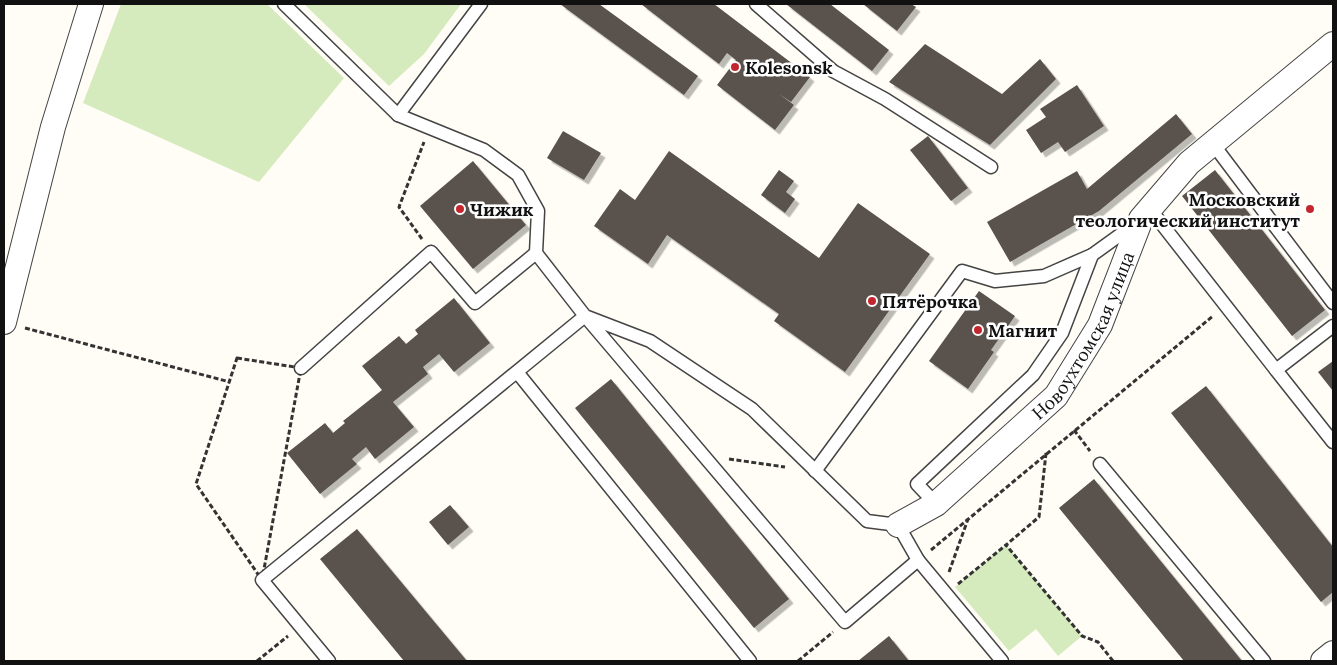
<svg xmlns="http://www.w3.org/2000/svg" width="1337" height="665" viewBox="0 0 1337 665" font-family="Lora,serif">
	<style>
		.green { fill: #d5ebbd }
		.building { fill: #5a524d; filter: url(#shadow) }
		.lines { fill: none; stroke-linecap: round; stroke-linejoin: round }
		.service-casing { stroke: #444; stroke-width: 15 }
		.minor-casing { stroke: #444; stroke-width: 26 }
		.path { stroke: #333; stroke-width: 3; stroke-dasharray: 5 2.5; stroke-linecap: butt }
		.service { stroke: #fff; stroke-width: 12 }
		.minor { stroke: #fff; stroke-width: 24 }
		.poi-dot { fill: #c4262e; stroke: #fff; stroke-width: 2 }
		.labels { text-anchor: middle; dominant-baseline: central; stroke-width: 5; stroke-linejoin: round; paint-order: stroke }
		.poi-label { font-size: 18px; font-weight: bold; fill: #111; stroke: #fff; text-anchor: start }
		.street-label { font-size: 18px; fill: #111; stroke: #fff }
	</style>
	<defs>
		<filter id="shadow"><feDropShadow dx="4.5" dy="4.5" stdDeviation="0" flood-color="#0004"/></filter>
	</defs>
	<rect width="100%" height="100%" fill="#fffdf5"/>
	<g class="green">
		<path d="M121 4H267L344 78 259 182 83 103Z"/>
		<path d="M304 4H461L424 54 389 86Z"/>
		<path d="M1006 545 1082 636 1058 656 1036 629 1009 651 955 587Z"/>
	</g>
	<g class="building">
		<path d="M560 4H599L698 76 684 95Z"/>
		<path d="M641 4H714L810 77 791 102 779 94 794 105 775 130 717 85 736 60 727 53 719 64Z"/>
		<path d="M786 4H830L889 50 872 71Z"/>
		<path d="M863 4H911L916 7 897 31Z"/>
		<path d="M925 44 1002 94 1040 59 1056 79 990 145 889 82Z"/>
		<path d="M1077 85 1104 126 1065 152 1058 142 1041 153 1026 130 1046 117 1040 109Z"/>
		<path d="M1176 114 1192 134 1099 211 1010 262 987 222 1077 171 1087 189Z"/>
		<path d="M563 131 601 153 584 180 547 158Z"/>
		<path d="M928 136 968 188 951 201 910 150Z"/>
		<path d="M669 151 819 258 858 203 930 254 845 372 774 321 779 314 667 235 648 264 594 226 620 189 635 200Z"/>
		<path d="M473 161 526 225 473 269 420 206Z"/>
		<path d="M779 170 794 181 786 192 795 199 785 213 761 195Z"/>
		<path d="M1215 170 1325 310 1292 336 1182 196Z"/>
		<path d="M979 291 1015 316 991 350 994 352 968 389 929 361Z"/>
		<path d="M454 298 490 343 454 372 439 354 423 367 428 374 393 402 414 427 375 459 366 447 352 459 357 464 320 494 287 453 325 423 333 433 345 423 343 421 382 390 362 366 399 336 406 344 418 334 415 330Z"/>
		<path d="M1333 361V391L1318 372Z"/>
		<path d="M611 379 789 599 754 628 575 408Z"/>
		<path d="M1206 386 1333 547V592L1321 602 1171 413Z"/>
		<path d="M1094 479 1190 597 1242 661H1184L1059 508Z"/>
		<path d="M450 505 469 527 448 545 429 522Z"/>
		<path d="M357 529 467 661H404L320 559Z"/>
		<path d="M889 636 909 661H858Z"/>
	</g>
	<g class="lines">
		<g class="service-casing">
			<g id="service">
				<path d="M284 4 398 115 484 150 518 175 538 211 536 253 585 316 650 341 752 409 867 521 898 525 918 560 845 622 585 316 262 580 329 661"/>
				<path d="M756 4 833 71 885 99 991 167"/>
				<path d="M398 115 481 4"/>
				<path d="M1213 144 1333 303"/>
				<path d="M1150 209 1276 370"/>
				<path d="M1333 326 1276 370 1333 442"/>
				<path d="M301 368 431 252 475 303 536 253"/>
				<path d="M517 372 750 661"/>
				<path d="M1100 464 1264 661"/>
				<path d="M815 471 962 271 995 281 1044 276 1092 255"/>
				<path d="M936 504 917 484 1033 375 1062 333 1092 255 1135 224"/>
				<path d="M918 560 1002 661"/>
			</g>
		</g>
		<g class="minor-casing">
			<g id="minor">
				<path d="M4 322 53 127 91 4"/>
				<path id="s1" d="M898 525 936 504 1056 396 1100 325 1141 219 1189 163 1333 44"/>
				<path d="M1323 661 1333 653"/>
			</g>
		</g>
		<g class="path">
			<path d="M422 239 399 207 424 142"/>
			<path d="M25 328 230 382"/>
			<path d="M237 358 301 368 262 580 196 484Z"/>
			<path d="M1074 430 1090 451"/>
			<path d="M1046 453 1039 517 1006 545 1082 636 1098 642 1113 661"/>
			<path d="M729 459 785 467"/>
			<path d="M931 550 1213 316"/>
			<path d="M949 572 968 519"/>
			<path d="M958 584 1006 545"/>
			<path d="M257 661 288 636"/>
			<path d="M798 661 833 632"/>
		</g>
		<use href="#service" class="service"/>
		<use href="#minor" class="minor"/>
	</g>
	<g class="poi-dot">
		<circle cx="735" cy="67" r="5"/>
		<circle cx="460" cy="209" r="5"/>
		<circle cx="1310" cy="209" r="5"/>
		<circle cx="872" cy="301" r="5"/>
		<circle cx="978" cy="330" r="5"/>
	</g>
	<g class="labels">
		<g class="poi-label">
			<text x="745" y="67">Kolesonsk</text>
			<text x="1300" y="199" text-anchor="end">Московский<tspan x="1300" dy="21">теологический институт</tspan></text>
			<text x="470" y="209">Чижик</text>
			<text x="882" y="301">Пятёрочка</text>
			<text x="988" y="330">Магнит</text>
		</g>
		<g class="street-label">
			<text stroke="none"><textPath href="#s1" startOffset="271">Новоухтомская улица</textPath></text>
		</g>
	</g>
	<rect width="1337" height="665" fill="none" stroke="#111111" stroke-width="10"/>
</svg>
